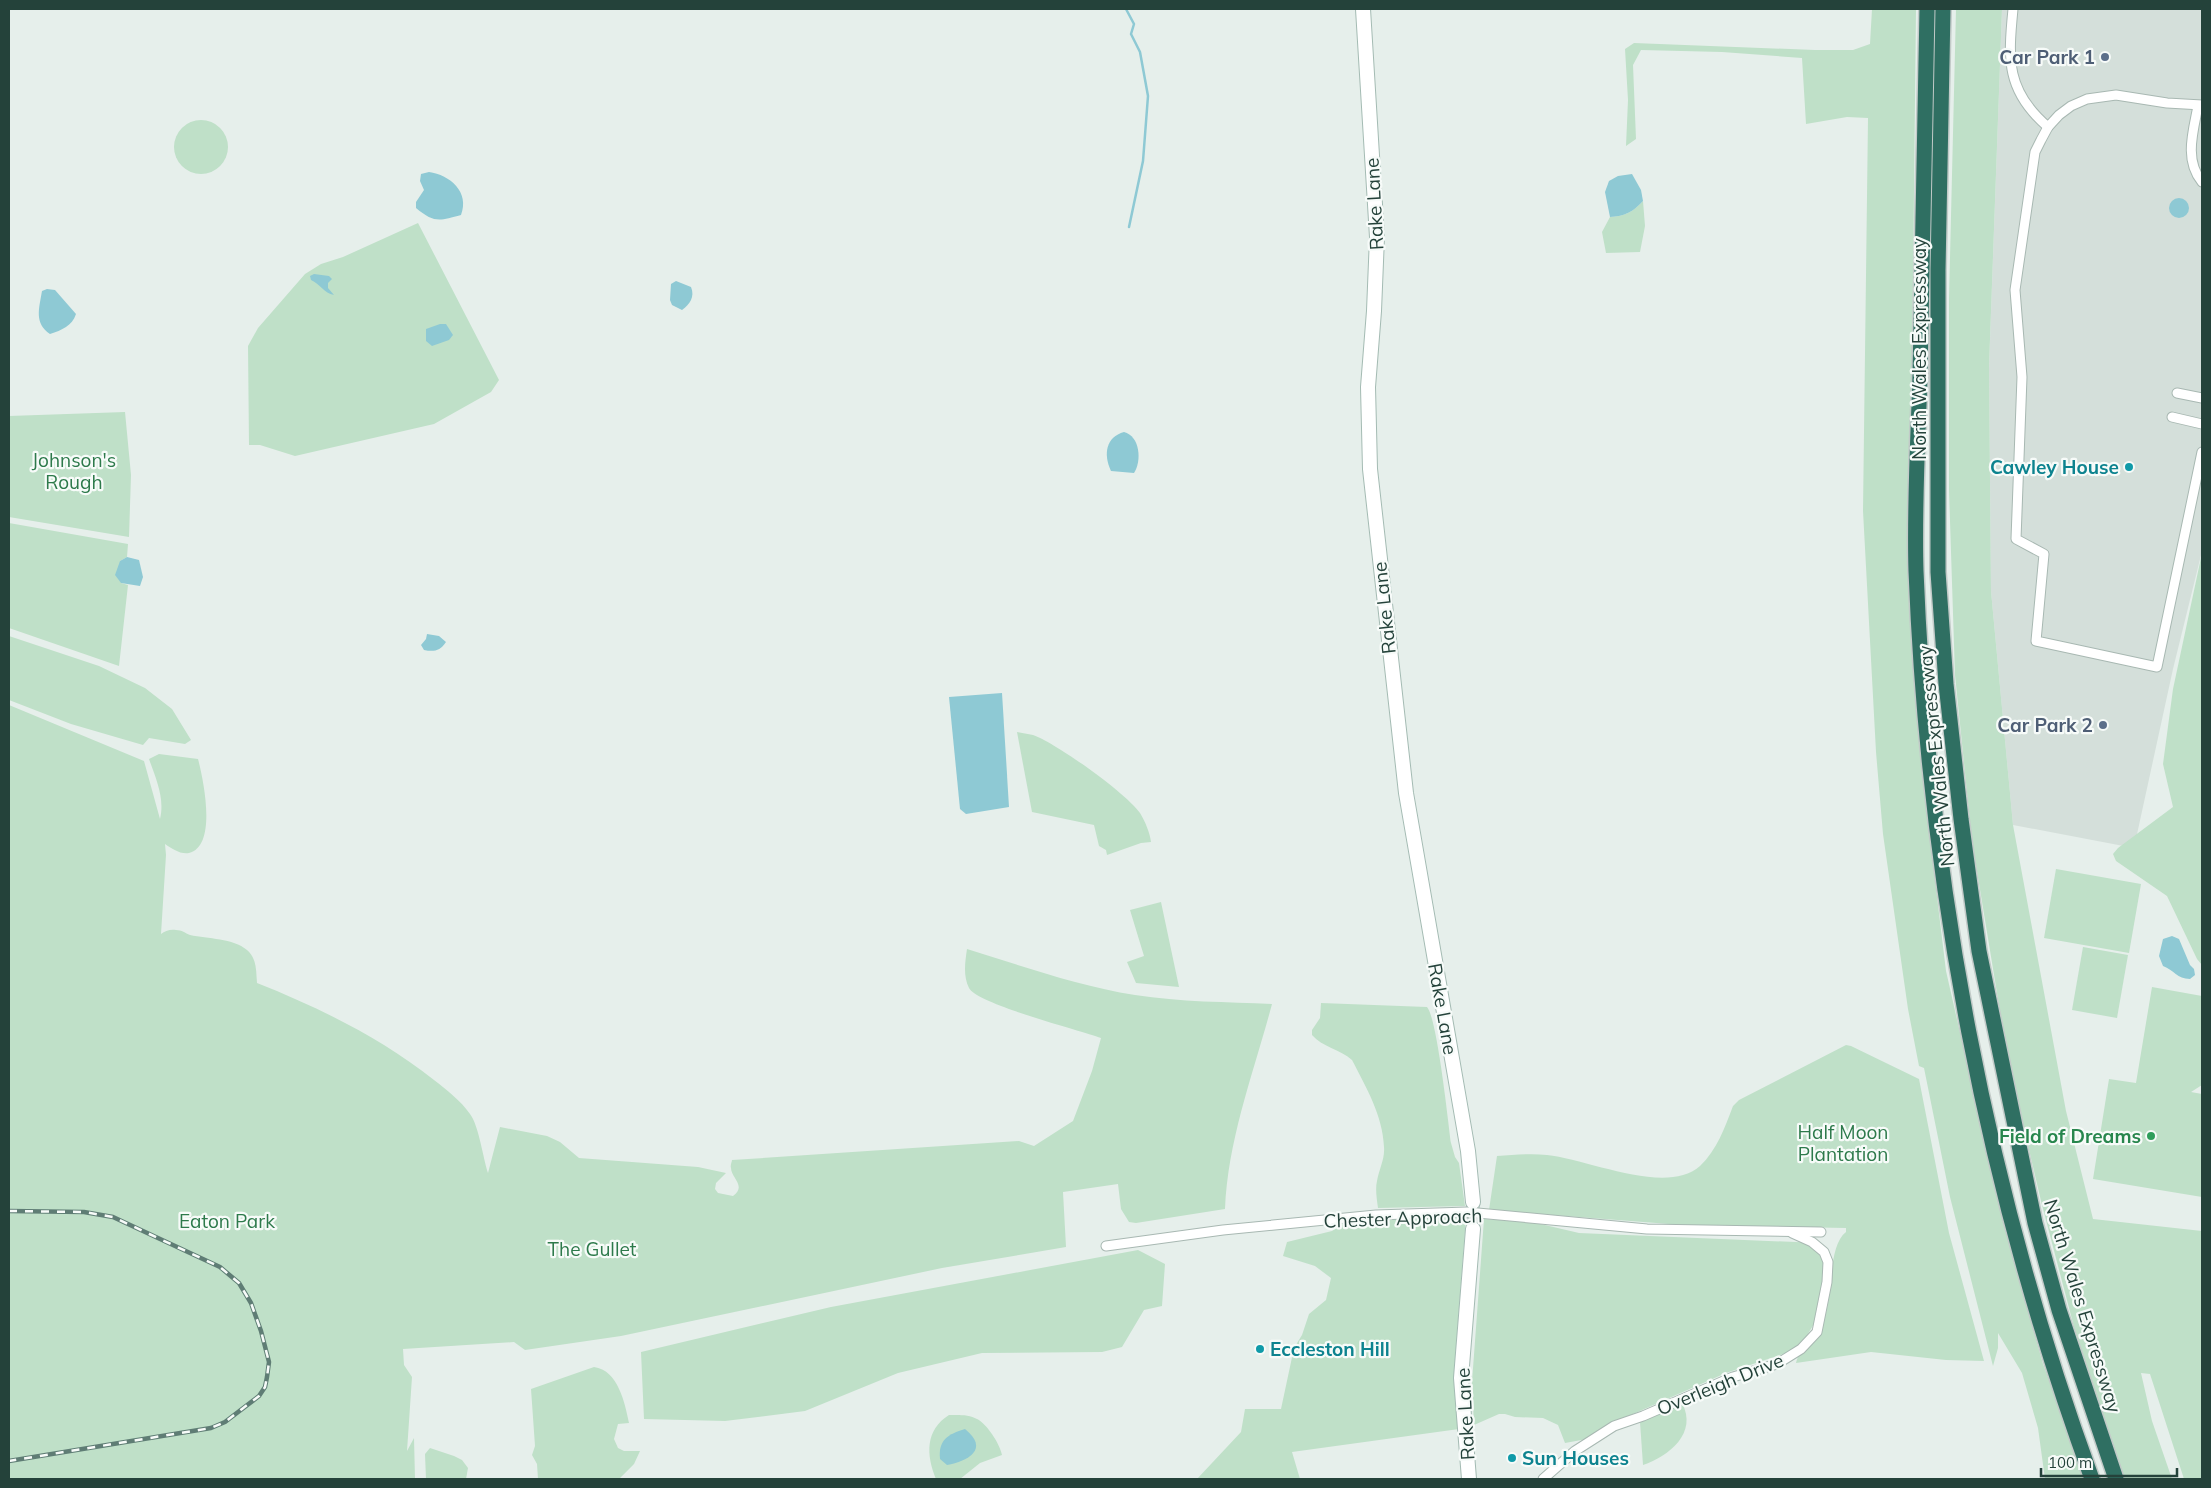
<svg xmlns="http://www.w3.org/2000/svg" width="2211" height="1488" viewBox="0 0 2211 1488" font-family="Mulish,sans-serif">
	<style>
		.built { fill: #d4dfda }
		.green { fill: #bfe0c8 }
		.water { fill: #8ec9d4 }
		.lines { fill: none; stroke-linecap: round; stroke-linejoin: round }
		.stream { stroke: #8ec9d4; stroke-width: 2.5 }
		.secondary-tunnel { stroke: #bfccc8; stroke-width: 14; stroke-dasharray: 14 7; stroke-linecap: butt }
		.street-casing { stroke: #a8b8b2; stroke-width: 11 }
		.secondary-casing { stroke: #a4bbb3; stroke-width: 16 }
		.highway-casing { stroke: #c2cac8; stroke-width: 18 }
		.street { stroke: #fff; stroke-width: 9 }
		.secondary { stroke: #fff; stroke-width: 14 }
		.highway { stroke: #2f6f62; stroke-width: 15 }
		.rail-casing { stroke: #5f7d75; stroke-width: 4.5 }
		.rail { stroke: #f7fbf9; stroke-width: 2.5; stroke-dasharray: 8; stroke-linecap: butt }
		.service-dot { fill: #5c6f8a; stroke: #f7fbf9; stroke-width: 2 }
		.culture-dot { fill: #0f9aa8; stroke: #f7fbf9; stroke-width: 2 }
		.leisure-dot { fill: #2e9e5b; stroke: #f7fbf9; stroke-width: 2 }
		.labels { text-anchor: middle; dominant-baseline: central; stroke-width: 4.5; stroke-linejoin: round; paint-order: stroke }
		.service-label { font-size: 19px; font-weight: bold; fill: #4e5e75; stroke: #f7fbf9; text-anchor: end }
		.street-label { font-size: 19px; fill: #24423a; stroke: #f7fbf9 }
		.park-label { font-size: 19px; fill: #2d7a4b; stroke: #f7fbf9 }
		.culture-label { font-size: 19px; font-weight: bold; fill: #0d838f; stroke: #f7fbf9; text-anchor: start }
		.leisure-label { font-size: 19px; font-weight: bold; fill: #27864d; stroke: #f7fbf9; text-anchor: end }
	</style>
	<rect width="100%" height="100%" fill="#e6efeb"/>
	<path class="built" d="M2002 9H2202V551L2173 669 2134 848 2013 825 1991 591 1989 368Z"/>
	<g class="green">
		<path d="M1872 9H1916L1910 551 1921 765 1946 971 2003 1222 2043 1364 2086 1479H2045L2038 1428 2022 1373 1998 1333V1348L1993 1366 1950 1197 1924 1068 1919 1066 1908 1009 1883 834 1876 752 1863 511 1868 118 1847 117 1806 124 1802 58 1722 52 1641 50 1633 65 1636 139 1626 146 1628 100 1625 49 1634 43 1815 50H1853L1870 44Z"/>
		<path d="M1956 9H2002L1989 367 1991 591 2013 825 2066 1111 2093 1219 2202 1231V1479H2184L2150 1374 2141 1373 2152 1421 2172 1479H2124L2074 1327 2041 1201 2008 1060 1972 841 1955 675 1949 490V299Z"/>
		<circle cx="201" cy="147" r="27"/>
		<path d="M1643 201 1645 226 1640 252 1606 253 1602 232 1610 217C1625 216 1633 212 1643 201Z"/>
		<path d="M418 223 499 380 491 392 434 424 295 456 260 445H249L248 346 258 328 305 274 321 264 343 257Z"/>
		<path d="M125 412 131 475 129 537 9 517V416Z"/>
		<path d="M9 523 128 544 127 557 120 561 121 583 128 585 119 666 9 628Z"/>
		<path d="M2202 553V965L2197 959 2167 896 2116 861 2113 854 2118 848 2173 807 2163 764 2173 689Z"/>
		<path d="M9 636 99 666 145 688 172 709 191 740 185 744 149 738 143 745 71 724 9 700Z"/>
		<path d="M9 705 144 761 160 819C165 798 156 779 149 759L159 754 198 759C203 778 218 846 189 853 181 855 171 848 165 844L166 855 161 934C165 931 170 929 176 930 182 930 185 933 190 935 208 939 233 938 247 950 257 959 256 970 257 983 320 1008 381 1038 434 1080 447 1090 461 1101 470 1114 479 1126 483 1158 488 1173L500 1127 547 1136 560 1142 579 1158 698 1167 726 1173 716 1183 715 1189 718 1193 733 1196C747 1186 731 1178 731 1168 730 1165 732 1162 732 1160L1019 1141 1034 1146 1073 1121 1092 1071 1101 1038C1079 1030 977 1004 969 988 963 976 965 962 967 949 1022 966 1078 986 1135 995 1180 1002 1227 1002 1272 1004 1254 1072 1228 1138 1225 1209L1136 1223 1129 1222 1121 1209 1118 1184 1063 1192 1066 1247 942 1268 621 1336 525 1350 514 1342 403 1349 404 1365 412 1377 407 1451 414 1438 415 1479H9Z"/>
		<path d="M1017 732C1022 733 1028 734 1033 735 1056 743 1126 793 1140 813 1145 821 1150 833 1151 842L1141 843 1107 855 1106 850 1099 846 1094 825 1032 812Z"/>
		<path d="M2056 869 2141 884 2129 953 2044 938Z"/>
		<path d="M1161 902 1179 987 1136 983 1127 962 1144 956 1130 910Z"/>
		<path d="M2083 947 2128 955 2117 1018 2072 1010Z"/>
		<path d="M2152 987 2202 996V1085L2191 1092 2202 1094V1197L2093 1179 2109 1079 2136 1083Z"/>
		<path d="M1321 1003 1427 1007C1437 1018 1448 1120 1451 1143L1455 1157 1459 1163 1465 1206 1378 1208C1377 1200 1375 1189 1377 1181 1379 1169 1385 1159 1384 1147 1383 1116 1366 1087 1352 1060 1340 1049 1322 1047 1312 1035V1030L1320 1018Z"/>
		<path d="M1846 1045 1851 1046 1919 1079 1949 1233 1984 1361 1946 1360 1871 1352 1796 1363C1800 1346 1817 1337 1823 1321 1826 1316 1827 1308 1828 1303 1832 1284 1830 1244 1846 1232V1228L1682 1225 1489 1210 1497 1156C1514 1155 1531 1153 1547 1155 1588 1159 1666 1196 1700 1166 1717 1150 1725 1127 1733 1106L1739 1100Z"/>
		<path d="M1466 1218 1454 1373 1459 1429 1292 1452 1300 1479H1197L1241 1432 1245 1409H1281L1294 1348 1302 1335 1309 1314 1326 1300 1331 1278 1315 1266 1283 1256 1287 1242 1332 1231 1344 1223 1373 1219Z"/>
		<path d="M1484 1219 1532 1222 1579 1233 1819 1243 1825 1247 1826 1273 1820 1314 1806 1337 1792 1351 1726 1373 1608 1425 1587 1439 1565 1443 1558 1425 1543 1418 1515 1417 1505 1414H1499L1474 1425 1472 1382Z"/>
		<path d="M1138 1250 1165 1264 1162 1306 1144 1310 1122 1347 1102 1352 982 1353 898 1373 805 1411 725 1421 644 1419 641 1352 831 1307Z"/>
		<path d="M594 1367C618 1370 625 1403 629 1423L618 1424 614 1439 618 1448 624 1451H640L634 1464 619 1479H538L537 1464 532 1455 535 1446 531 1389Z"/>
		<path d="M1682 1403C1698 1433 1669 1456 1643 1465L1640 1422Z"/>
		<path d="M949 1415C957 1415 969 1414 977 1419 987 1424 1000 1444 1002 1455L980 1463 960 1479H936C926 1455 925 1430 949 1415Z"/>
		<path d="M430 1448 454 1456 462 1460 468 1468 466 1479H426L425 1454Z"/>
	</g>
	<g class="water">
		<path d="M429 172C450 175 470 192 461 215 439 221 434 223 416 208V202L424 190 420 181 421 174Z"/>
		<path d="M1632 174 1641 190 1643 201C1633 212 1625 216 1610 217L1605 192 1609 181 1618 176Z"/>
		<circle cx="2179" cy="208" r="10"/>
		<path d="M314 274 329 276 332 279 328 283V288L334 295C324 293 320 284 311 280L310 276Z"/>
		<path d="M676 281 691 287C695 297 690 304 682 310L672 305 670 300 671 284Z"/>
		<path d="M47 289 55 290 76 314C72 326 62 330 50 334 34 323 39 309 42 291Z"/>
		<path d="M440 324H446L453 335 449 340 432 346 426 341V329Z"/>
		<path d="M1124 432C1140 436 1142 461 1134 473L1111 471C1103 454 1106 437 1124 432Z"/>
		<path d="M127 557 139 560 143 577 140 586 121 583 115 575 120 561Z"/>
		<path d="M427 634 439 636 446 642C440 651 434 652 424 650L421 645 426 639Z"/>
		<path d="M1002 693 1009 807 966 814 960 809 949 697Z"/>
		<path d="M2172 936 2179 939 2190 965 2194 969 2195 975 2190 979C2177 979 2174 970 2163 966L2159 956 2163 939Z"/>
		<path d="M965 1429C990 1449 968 1461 947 1465L940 1459C938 1440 948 1434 965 1429Z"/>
	</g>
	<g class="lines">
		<path class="stream" d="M1126 9 1134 24 1131 34 1140 52 1148 96 1143 161 1129 227"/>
		<path class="secondary-tunnel" d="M1473 1229V1202"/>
		<g class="street-casing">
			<g id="street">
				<path d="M2013 9C2008 60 2006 91 2048 127"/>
				<path d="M2202 105 2167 103 2116 95 2087 99 2071 106 2059 115 2048 127 2041 140 2035 152 2015 290 2022 377 2016 539 2044 554 2036 641 2157 667 2202 452"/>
				<path d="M2198 106C2193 132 2184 160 2202 182"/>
				<path d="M2177 393 2202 398"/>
				<path d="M2172 417 2202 424"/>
				<path d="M1106 1246 1223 1230 1376 1215 1467 1212 1647 1229 1821 1232"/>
				<path d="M1543 1479 1575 1451 1614 1426 1643 1416 1733 1377 1777 1364 1801 1349 1817 1332 1827 1282 1828 1262 1824 1252 1812 1242 1792 1233"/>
			</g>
		</g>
		<g class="secondary-casing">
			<g id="secondary">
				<path d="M1363 9 1377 237 1374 311 1368 387 1370 469 1406 793 1468 1151 1473 1202"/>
				<path d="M1469 1479 1461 1378 1473 1229"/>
			</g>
		</g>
		<g class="highway-casing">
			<g id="highway">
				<path d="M1927 9C1925 131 1922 253 1920 376 1918 440 1914 506 1916 571 1928 879 1986 1189 2092 1479"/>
				<path d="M1943 9 1938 270V572L1946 684 1961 819 1979 951 2035 1223 2059 1310 2116 1479"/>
			</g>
		</g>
		<use href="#street" class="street"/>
		<use href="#secondary" class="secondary"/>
		<use href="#highway" class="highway"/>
		<g class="rail-casing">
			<path id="rail" d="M9 1211 84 1212 113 1217 220 1267 239 1283 251 1303 261 1331 269 1362 267 1377 265 1387 259 1396 225 1422 211 1428 9 1461"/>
		</g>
		<use href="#rail" class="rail"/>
	</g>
	<g class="service-dot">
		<circle cx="2105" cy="57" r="5"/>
		<circle cx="2103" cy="725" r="5"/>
	</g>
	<g class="culture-dot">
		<circle cx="2129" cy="467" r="5"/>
		<circle cx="1260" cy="1349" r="5"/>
		<circle cx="1512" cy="1458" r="5"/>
	</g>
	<circle class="leisure-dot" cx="2151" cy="1136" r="5"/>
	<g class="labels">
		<g class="service-label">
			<text x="2095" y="57">Car Park 1</text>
			<text x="2093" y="725">Car Park 2</text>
		</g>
		<g class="street-label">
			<text transform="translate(1374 204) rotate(-93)">Rake Lane</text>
			<text transform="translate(1919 349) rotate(-90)">North Wales Expressway</text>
			<text transform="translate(1384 608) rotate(-96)">Rake Lane</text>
			<text transform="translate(1936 756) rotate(-96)">North Wales Expressway</text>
			<text transform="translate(1443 1009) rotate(80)">Rake Lane</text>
			<text transform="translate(1403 1218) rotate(-2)">Chester Approach</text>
			<text transform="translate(2083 1306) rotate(73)">North Wales Expressway</text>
			<text transform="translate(1720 1384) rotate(-22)">Overleigh Drive</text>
			<text transform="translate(1465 1414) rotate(-93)">Rake Lane</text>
		</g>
		<g class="park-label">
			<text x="74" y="460">Johnson's<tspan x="74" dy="22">Rough</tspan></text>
			<text x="1843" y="1132">Half Moon<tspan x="1843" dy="22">Plantation</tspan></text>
			<text x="227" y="1221">Eaton Park</text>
			<text x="592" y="1249">The Gullet</text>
		</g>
		<g class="culture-label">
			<text x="2119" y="467" text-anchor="end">Cawley House</text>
			<text x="1270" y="1349">Eccleston Hill</text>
			<text x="1522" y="1458">Sun Houses</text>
		</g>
		<g class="leisure-label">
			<text x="2141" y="1136">Field of Dreams</text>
		</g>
	</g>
	<rect width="2211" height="1488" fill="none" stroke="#24423a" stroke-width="20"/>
	<path d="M2041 1468v8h136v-8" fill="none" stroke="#24423a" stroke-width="2.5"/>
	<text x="2048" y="1468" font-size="15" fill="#24423a" stroke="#f7fbf9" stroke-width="4" paint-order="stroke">100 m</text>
</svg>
